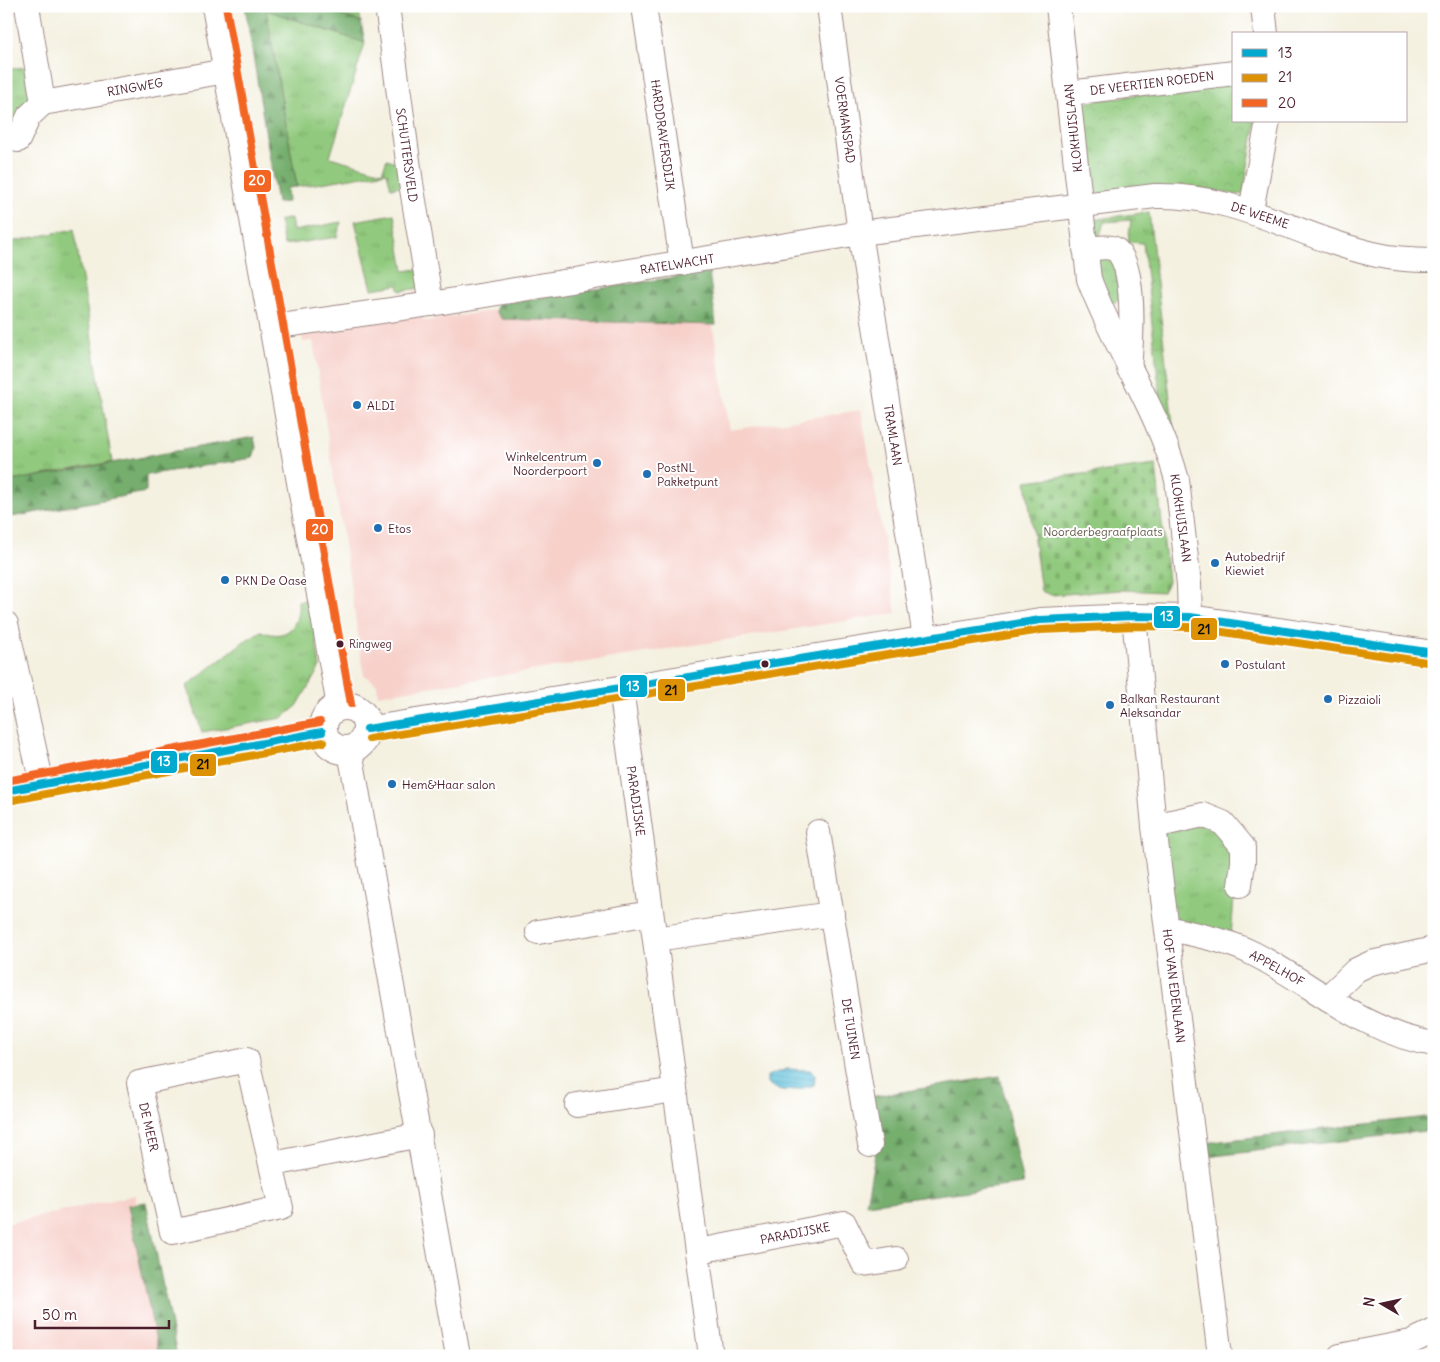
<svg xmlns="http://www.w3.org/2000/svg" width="1440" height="1362" viewBox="0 0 1440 1362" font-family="Delius,sans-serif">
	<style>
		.built { fill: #f7d0ca }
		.grass { fill: url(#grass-tufts); stroke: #6e7454 }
		.forest { fill: url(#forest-firs); stroke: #5f664c }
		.cemetery { fill: url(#cemetery-stones); stroke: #6e7454 }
		.park { fill: url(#park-crowns); stroke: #6e7454 }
		.water { fill: url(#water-rules); stroke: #547084 }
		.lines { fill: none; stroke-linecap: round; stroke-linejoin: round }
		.minor-casing { stroke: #9f8886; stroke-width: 26 }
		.major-casing { stroke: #9f8886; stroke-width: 30 }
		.minor { stroke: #fff; stroke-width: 24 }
		.major { stroke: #fff; stroke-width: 28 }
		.bus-1-casing { stroke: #fff; stroke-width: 11 }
		.bus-2-casing { stroke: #fff; stroke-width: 11 }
		.bus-3-casing { stroke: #fff; stroke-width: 11 }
		.bus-1 { stroke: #00a9ce; stroke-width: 8 }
		.bus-2 { stroke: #dd9206; stroke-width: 8 }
		.bus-3 { stroke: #f26522; stroke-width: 8 }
		.poi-dot { fill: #1f6fb2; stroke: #fff; stroke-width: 2 }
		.bus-dot { fill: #4a1f2b; stroke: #fff; stroke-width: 2 }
		.labels { text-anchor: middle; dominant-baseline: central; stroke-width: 4; stroke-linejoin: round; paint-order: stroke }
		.bus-label { font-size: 11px; fill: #4a1f2b; stroke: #fff; text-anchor: start }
		.street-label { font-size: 12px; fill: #4a1f2b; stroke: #fff }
		.poi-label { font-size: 12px; fill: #4a1f2b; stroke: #fff; text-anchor: start }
		.park-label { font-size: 12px; fill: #635b48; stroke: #fff }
		.line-badge { stroke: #fff; stroke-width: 2 }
		.badge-label { font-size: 14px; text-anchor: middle; font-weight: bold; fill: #fff }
		.pale-badge-label { font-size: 14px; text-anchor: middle; font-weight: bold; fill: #111 }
	</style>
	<defs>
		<pattern id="grass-tufts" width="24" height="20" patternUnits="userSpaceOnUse" patternTransform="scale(1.25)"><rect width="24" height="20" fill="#91ca7e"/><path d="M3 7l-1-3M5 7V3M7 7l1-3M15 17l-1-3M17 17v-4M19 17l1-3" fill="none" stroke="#7fad6d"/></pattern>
		<pattern id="forest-firs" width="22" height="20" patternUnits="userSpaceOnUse" patternTransform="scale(1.25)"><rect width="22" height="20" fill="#74ae6d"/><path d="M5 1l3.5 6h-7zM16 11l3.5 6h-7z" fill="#618d5a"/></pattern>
		<pattern id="cemetery-stones" width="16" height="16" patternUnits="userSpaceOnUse" patternTransform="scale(1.25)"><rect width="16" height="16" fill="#91ca7e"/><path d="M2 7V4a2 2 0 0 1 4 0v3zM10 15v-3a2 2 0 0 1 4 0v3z" fill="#7fad6d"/></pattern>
		<pattern id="park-crowns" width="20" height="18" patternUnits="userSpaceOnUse" patternTransform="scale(1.25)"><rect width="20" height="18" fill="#91ca7e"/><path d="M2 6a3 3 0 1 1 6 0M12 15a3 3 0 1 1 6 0" fill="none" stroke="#7fad6d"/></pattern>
		<pattern id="water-rules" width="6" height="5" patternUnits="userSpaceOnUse" patternTransform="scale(1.25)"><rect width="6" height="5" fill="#5ec1dc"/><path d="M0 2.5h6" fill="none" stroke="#53a5bd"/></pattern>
	</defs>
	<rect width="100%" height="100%" fill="#fff"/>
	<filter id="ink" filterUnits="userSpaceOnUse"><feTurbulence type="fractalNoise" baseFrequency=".02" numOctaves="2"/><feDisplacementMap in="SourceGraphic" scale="10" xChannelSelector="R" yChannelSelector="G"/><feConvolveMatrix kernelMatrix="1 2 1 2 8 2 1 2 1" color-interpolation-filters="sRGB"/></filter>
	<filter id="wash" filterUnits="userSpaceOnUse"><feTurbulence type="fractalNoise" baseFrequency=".0096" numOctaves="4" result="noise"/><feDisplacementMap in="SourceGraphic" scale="20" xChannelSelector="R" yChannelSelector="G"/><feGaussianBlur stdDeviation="1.12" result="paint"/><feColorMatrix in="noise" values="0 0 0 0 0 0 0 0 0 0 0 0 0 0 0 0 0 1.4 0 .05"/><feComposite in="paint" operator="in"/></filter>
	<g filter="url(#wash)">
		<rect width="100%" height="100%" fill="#f4f1e1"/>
		<g class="built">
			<path d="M705 278 730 430 861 410 896 613 378 695 377 684 364 675 313 341 303 342 298 312 418 292 424 321Z"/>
			<path d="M135 1195 167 1356H6V1224Z"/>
		</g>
		<g class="grass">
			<path d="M313 6H352L358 8 361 22Z"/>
			<path d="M266 10 365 43 330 157 382 172 387 159 396 162 405 185 391 188 387 172 297 187Z"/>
			<path d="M24 67 32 77V103L13 131 11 154 6 155V70Z"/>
			<path d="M1149 212 1176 452 1149 395H1160L1143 243 1128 242 1131 220 1104 222 1099 238 1094 239 1090 220Z"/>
			<path d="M394 214 404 271 418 269 421 288 400 291 398 285 372 289 355 221Z"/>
			<path d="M291 218 293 231 341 222 337 237 284 245 279 221Z"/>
			<path d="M74 229 112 462 6 482V243Z"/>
			<path d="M1094 256 1114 258 1120 299 1116 302 1108 303Z"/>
			<path d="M310 600 320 667 297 706 282 718 202 732 187 686 243 642 261 631C287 642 300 626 298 601Z"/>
			<path d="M1206 823 1232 842 1235 885 1231 937 1172 926 1160 829Z"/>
		</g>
		<g class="forest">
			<path d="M245 6H313L361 22 365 43 266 10 297 187 287 188 288 202 277 203Z"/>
			<path d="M709 272 716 325 502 319 496 312 497 304Z"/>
			<path d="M254 437 256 447 253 458 146 475V492L6 518V482Z"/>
			<path d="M1000 1076 1023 1184 866 1204 876 1150 870 1097Z"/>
			<path d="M1434 1116V1130L1206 1157 1204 1143Z"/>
			<path d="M146 1202 177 1356H159L128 1205Z"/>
		</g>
		<path class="cemetery" d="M1156 465 1168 582 1163 592 1121 590 1051 595 1041 591 1026 481Z"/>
		<path class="park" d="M1234 80V121H1256L1243 194 1237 195 1199 188 1093 194 1087 191 1078 111 1082 103Z"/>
		<path class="water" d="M787 1069 810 1070 815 1075 814 1085C797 1090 782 1095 767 1083V1076Z"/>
	</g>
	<g filter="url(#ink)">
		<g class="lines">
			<g class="minor-casing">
				<g id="minor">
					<path d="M27 6 43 103 226 71"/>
					<path d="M387 6 411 183 431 304"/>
					<path d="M644 6 682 263"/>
					<path d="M829 6 860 233 925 637"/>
					<path d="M1058 6 1089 279C1114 347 1159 411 1177 480L1189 584 1190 617"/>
					<path d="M1263 6 1266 34"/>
					<path d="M1069 93 1234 73"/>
					<path d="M18 140 29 116 43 103"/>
					<path d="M1251 210 1268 121"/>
					<path d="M1085 249C1092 249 1104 246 1112 248 1138 256 1131 347 1129 369"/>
					<path d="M273 327 431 304 860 233 1155 196C1240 194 1295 236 1373 254 1393 259 1413 260 1434 260"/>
					<path d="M1134 616 1154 826 1220 1356"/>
					<path d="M6 624 42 784"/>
					<path d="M621 688 711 1356"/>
					<path d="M367 729 1040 620 1134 616 1190 617 1434 653"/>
					<path d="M350 751 458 1356"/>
					<path d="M1154 826 1203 815 1223 823 1243 847V862L1240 885"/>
					<path d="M818 832 870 1145"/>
					<path d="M1167 928C1196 935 1227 940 1254 954 1313 984 1366 1034 1434 1044"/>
					<path d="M538 932 651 913"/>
					<path d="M655 939 832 914"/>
					<path d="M1327 998 1356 970 1371 963 1434 949"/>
					<path d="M247 1060 281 1208 172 1232 139 1083Z"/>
					<path d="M577 1105 675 1090"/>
					<path d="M273 1164 420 1135"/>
					<path d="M699 1251 844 1223 864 1264 896 1259"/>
					<path d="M1340 1356 1411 1342 1434 1331"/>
				</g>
			</g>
			<g class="major-casing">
				<g id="major">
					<path d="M216 6 341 706"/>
					<circle cx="345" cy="728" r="22"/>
					<path d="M6 791 322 732"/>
				</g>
			</g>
			<use href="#minor" class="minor"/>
			<use href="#major" class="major"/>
			<g class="bus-1-casing">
				<g id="bus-1">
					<path d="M367 729 1040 620 1134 616 1190 617 1434 653"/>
					<path d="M6 791 322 732"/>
				</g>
			</g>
			<g class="bus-2-casing">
				<g id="bus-2">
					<path d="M369 739 1041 630 1134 626 1189 627 1433 663"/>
					<path d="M8 801 324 742"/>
				</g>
			</g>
			<g class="bus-3-casing">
				<g id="bus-3">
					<path d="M226 6 351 704"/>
					<path d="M6 781 320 722"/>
				</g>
			</g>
			<use href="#bus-1" class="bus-1"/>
			<use href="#bus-2" class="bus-2"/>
			<use href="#bus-3" class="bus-3"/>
		</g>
	</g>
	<g class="poi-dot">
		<circle cx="357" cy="405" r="5"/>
		<circle cx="597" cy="463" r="5"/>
		<circle cx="647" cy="474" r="5"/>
		<circle cx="378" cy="528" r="5"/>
		<circle cx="1215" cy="563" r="5"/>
		<circle cx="225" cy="580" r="5"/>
		<circle cx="1225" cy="664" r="5"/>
		<circle cx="1328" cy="699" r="5"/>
		<circle cx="1110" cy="705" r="5"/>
		<circle cx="392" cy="784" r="5"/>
	</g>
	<g class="bus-dot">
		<circle cx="340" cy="644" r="4.5"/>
		<circle cx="765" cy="664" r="4.5"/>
	</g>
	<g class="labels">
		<g class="bus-label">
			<text x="349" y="644">Ringweg</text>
		</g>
		<g class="street-label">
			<text transform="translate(1152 83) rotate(-7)">DE VEERTIEN ROEDEN</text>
			<text transform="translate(135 87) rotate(-10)">RINGWEG</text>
			<text transform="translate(845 120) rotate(82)">VOERMANSPAD</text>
			<text transform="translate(1073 128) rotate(-96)">KLOKHUISLAAN</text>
			<text transform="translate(663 135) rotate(82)">HARDDRAVERSDIJK</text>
			<text transform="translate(407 155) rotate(82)">SCHUTTERSVELD</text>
			<text transform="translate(1260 215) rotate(18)">DE WEEME</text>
			<text transform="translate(677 264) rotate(-9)">RATELWACHT</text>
			<text transform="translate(893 435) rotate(81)">TRAMLAAN</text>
			<text transform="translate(1181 518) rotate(82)">KLOKHUISLAAN</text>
			<text transform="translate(636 801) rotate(82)">PARADIJSKE</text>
			<text transform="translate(1277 968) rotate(29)">APPELHOF</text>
			<text transform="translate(1174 986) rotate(83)">HOF VAN EDENLAAN</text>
			<text transform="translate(851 1029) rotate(81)">DE TUINEN</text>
			<text transform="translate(149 1127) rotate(77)">DE MEER</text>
			<text transform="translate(795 1233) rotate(-11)">PARADIJSKE</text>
		</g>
		<g class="poi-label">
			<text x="367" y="405">ALDI</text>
			<text x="587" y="456" text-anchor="end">Winkelcentrum<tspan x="587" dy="14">Noorderpoort</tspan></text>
			<text x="657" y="467">PostNL<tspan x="657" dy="14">Pakketpunt</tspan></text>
			<text x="388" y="528">Etos</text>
			<text x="1225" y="556">Autobedrijf<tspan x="1225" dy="14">Kiewiet</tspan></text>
			<text x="235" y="580">PKN De Oase</text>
			<text x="1235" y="664">Postulant</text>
			<text x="1120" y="698">Balkan Restaurant<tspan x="1120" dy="14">Aleksandar</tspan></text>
			<text x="1338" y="699">Pizzaioli</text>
			<text x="402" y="784">Hem&amp;Haar salon</text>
		</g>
		<g class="park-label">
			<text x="1103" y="531">Noorderbegraafplaats</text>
		</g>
	</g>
	<g class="line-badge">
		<rect x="243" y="169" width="29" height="24" rx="5" fill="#f26522"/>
		<rect x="305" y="518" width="29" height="24" rx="5" fill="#f26522"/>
		<rect x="1153" y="605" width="28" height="24" rx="5" fill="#00a9ce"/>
		<rect x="1190" y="617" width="28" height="24" rx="5" fill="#dd9206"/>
		<rect x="619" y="674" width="29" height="24" rx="5" fill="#00a9ce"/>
		<rect x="657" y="678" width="29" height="24" rx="5" fill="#dd9206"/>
		<rect x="150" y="750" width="28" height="24" rx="5" fill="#00a9ce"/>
		<rect x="189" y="753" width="28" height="24" rx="5" fill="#dd9206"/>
	</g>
	<g class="badge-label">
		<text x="257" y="185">20</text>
		<text x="320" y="534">20</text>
		<text x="1167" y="621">13</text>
		<text x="633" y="691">13</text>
		<text x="164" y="766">13</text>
	</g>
	<g class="pale-badge-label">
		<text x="1204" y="634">21</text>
		<text x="671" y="695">21</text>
		<text x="203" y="769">21</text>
	</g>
	<rect width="1440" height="1362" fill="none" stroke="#fff" stroke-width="25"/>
	<rect x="1232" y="32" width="175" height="90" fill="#ffffff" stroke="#b7a5aa"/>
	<rect x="1242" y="49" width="25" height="8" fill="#00a9ce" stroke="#b7a5aa"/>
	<text x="1278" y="58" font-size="15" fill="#4a1f2b">13</text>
	<rect x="1242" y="74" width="25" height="8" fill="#dd9206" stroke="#b7a5aa"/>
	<text x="1278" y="82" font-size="15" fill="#4a1f2b">21</text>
	<rect x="1242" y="99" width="25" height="8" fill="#f26522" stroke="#b7a5aa"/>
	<text x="1278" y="108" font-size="15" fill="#4a1f2b">20</text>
	<g transform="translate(1382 1304) rotate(279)" stroke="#ffffff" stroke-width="4" paint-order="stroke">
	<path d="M0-4L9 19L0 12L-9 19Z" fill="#4a1f2b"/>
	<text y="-8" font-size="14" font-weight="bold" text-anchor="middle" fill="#4a1f2b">N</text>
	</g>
	<path d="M35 1320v8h134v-8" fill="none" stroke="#4a1f2b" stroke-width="2.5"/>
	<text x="42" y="1320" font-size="15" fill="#4a1f2b" stroke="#ffffff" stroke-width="4" paint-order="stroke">50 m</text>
</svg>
